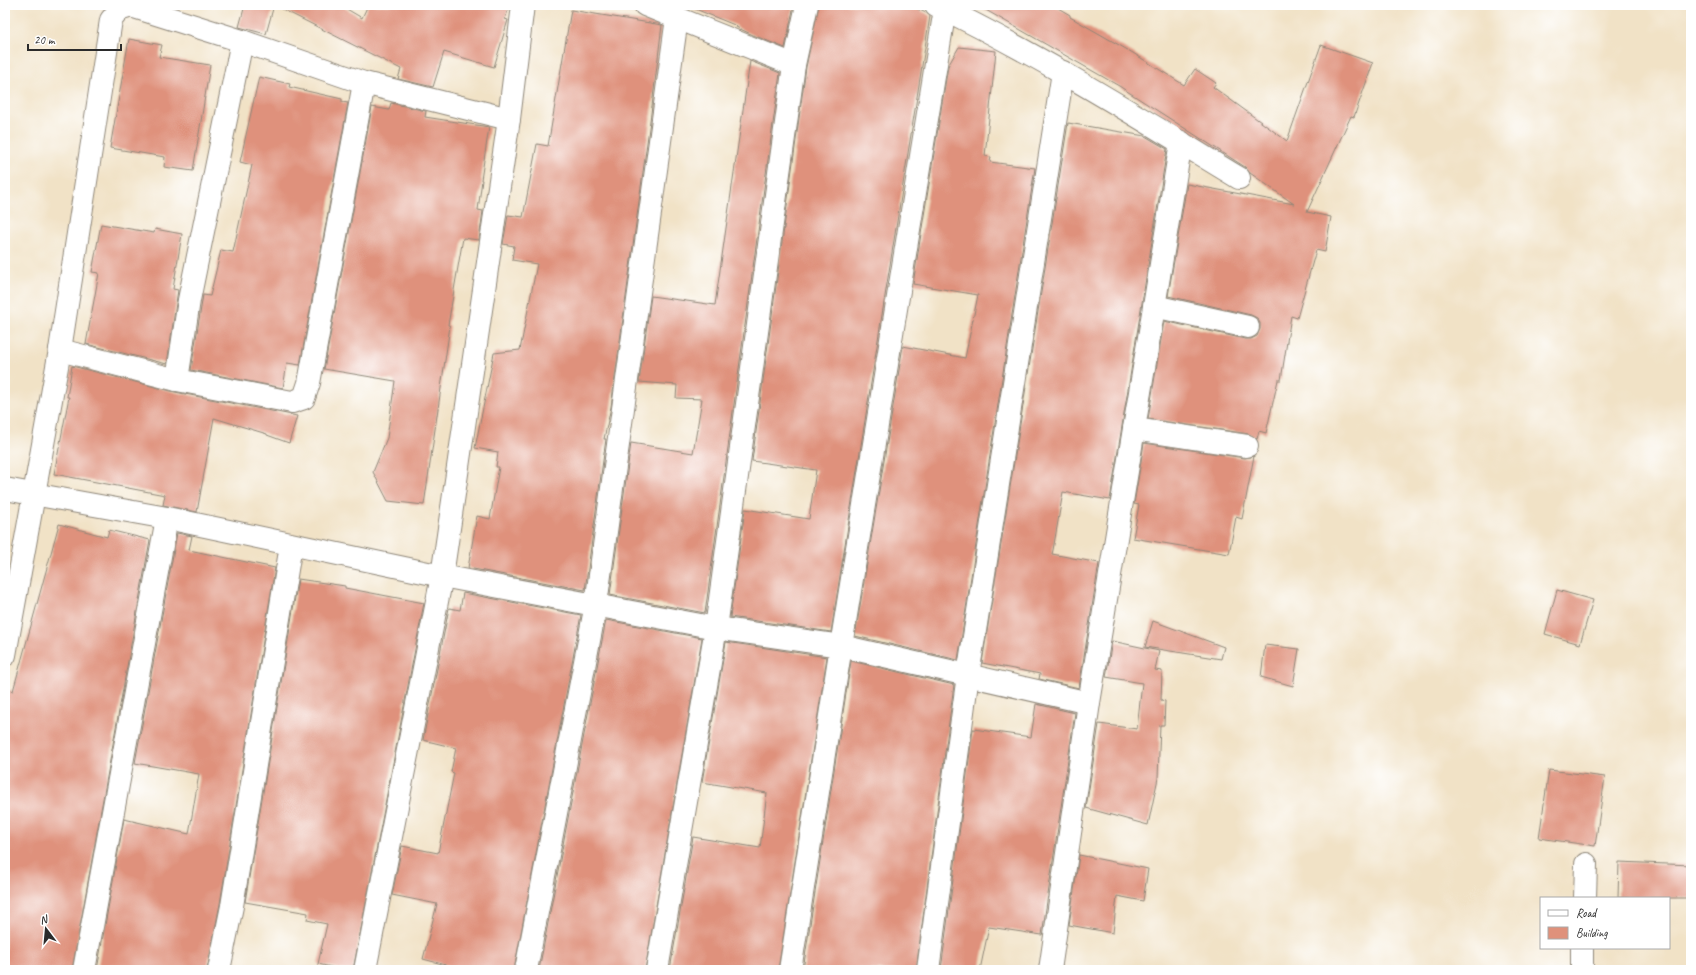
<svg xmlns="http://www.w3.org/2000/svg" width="1696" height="975" viewBox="0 0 1696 975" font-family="Caveat,sans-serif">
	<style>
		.building { fill: #df917b }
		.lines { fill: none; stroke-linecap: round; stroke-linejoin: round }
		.minor-casing { stroke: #8e8678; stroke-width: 24 }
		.minor { stroke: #fff; stroke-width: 22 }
	</style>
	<rect width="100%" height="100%" fill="#fff"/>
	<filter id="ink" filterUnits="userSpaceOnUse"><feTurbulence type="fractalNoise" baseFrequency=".025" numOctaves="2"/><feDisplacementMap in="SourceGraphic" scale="8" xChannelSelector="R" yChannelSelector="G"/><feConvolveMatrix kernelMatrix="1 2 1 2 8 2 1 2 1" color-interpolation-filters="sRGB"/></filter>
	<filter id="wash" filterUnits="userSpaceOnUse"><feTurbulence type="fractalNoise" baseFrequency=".012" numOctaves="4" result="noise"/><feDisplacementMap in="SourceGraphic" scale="16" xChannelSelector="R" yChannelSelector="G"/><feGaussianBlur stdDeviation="0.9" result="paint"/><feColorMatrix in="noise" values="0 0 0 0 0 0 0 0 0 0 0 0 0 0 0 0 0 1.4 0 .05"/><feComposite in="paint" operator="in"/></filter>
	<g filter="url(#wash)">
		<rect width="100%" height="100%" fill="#f1e2c6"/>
		<g id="blocks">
			<g class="building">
				<path d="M245 5H340L362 18 368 5H510L505 19 508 20 494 67 444 52 433 87 398 79 401 69 274 5 266 34 239 27Z"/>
				<path d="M688 5H794L785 48 753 35 736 27 737 26 688 6Z"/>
				<path d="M819 5H909L926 13 930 16 831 632 730 617 745 509 809 519 816 470 752 461 806 67Z"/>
				<path d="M977 5H1053L1070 15V17L1133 53 1184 85 1195 69 1216 83 1213 87 1287 141 1321 45 1373 63 1354 117 1351 116 1307 212 1331 217 1325 252 1316 250 1297 318 1291 316 1281 380H1278L1266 433 1259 431 1257 439 1249 434 1148 419 1164 321 1245 339H1251L1257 336 1260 329V323L1257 318 1251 315 1168 296 1187 184 1294 204 1250 173 1245 167 1119 86Z"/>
				<path d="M571 10 662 25 652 106 611 407 604 439H606L585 590 468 568 477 516 490 519 499 467H496L498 452 475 448 494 353 520 350 537 264 512 260 514 246 503 244 508 215 523 217 537 144 548 146Z"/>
				<path d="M129 39 162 45 159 57 210 65 193 171 164 167 165 157 110 148Z"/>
				<path d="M959 47 996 51 985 156 991 157 990 162 1035 168 958 660 855 636 903 346 965 358 978 295 913 284 948 66Z"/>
				<path d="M750 61 780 73 705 613 610 595 631 443 693 453 702 399 676 398 677 385 639 382 651 296 715 305Z"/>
				<path d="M259 77 290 84 289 87 342 99V102L348 103 300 365 287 363 283 388 191 370 203 295 210 296 221 250 233 252 252 165 240 162Z"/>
				<path d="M391 103 426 111 425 117 489 127 481 180H482L478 210 483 211 479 240 463 238 448 325 450 326 424 505 388 501 373 472 387 438 395 381 324 369 372 107 389 110Z"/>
				<path d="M1068 123 1145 136 1167 149 1110 500 1063 492 1053 550 1052 554 1099 563 1079 688 1039 679 1040 674 1035 673 982 663Z"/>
				<path d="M101 224 154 233 155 229 182 234 173 289 178 290 167 364 86 344 99 273 92 272Z"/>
				<path d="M72 366 175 392 297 416 289 443 267 435V434L214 418 197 512 163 505 165 495 54 474 69 397H67Z"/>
				<path d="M1144 443 1245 458 1254 456 1242 519 1236 517 1229 554 1133 538 1139 505 1134 504Z"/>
				<path d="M59 524 107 537 109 530 150 540 72 970H5V689L13 691Z"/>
				<path d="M177 533 192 536 189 550 275 568 220 904 207 970H97L124 819 189 834 199 774 135 763Z"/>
				<path d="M298 579 345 586V588L424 603 353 970H344L318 964 327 924 307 920 308 913 245 902Z"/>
				<path d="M1557 590 1593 600 1580 644 1545 634Z"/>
				<path d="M463 593 581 615 514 970H465L423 959 437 904 392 895 402 846 438 853 454 773 451 772 456 748 423 740 449 608 460 610Z"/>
				<path d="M606 620 702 638 645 970H539Z"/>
				<path d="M1153 621 1224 647 1221 659 1145 647Z"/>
				<path d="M1112 641 1159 651 1155 670 1162 671 1161 700 1165 701 1164 725H1160L1158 778 1148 825 1086 808 1099 724 1137 729 1142 683 1106 677Z"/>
				<path d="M726 642 827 657 778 970H670L693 837 760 848 767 793 702 782Z"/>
				<path d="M1265 645 1299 649 1293 686 1261 677Z"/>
				<path d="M851 661 954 685 916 970H803Z"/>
				<path d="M1036 704 1075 713 1042 935 989 927 980 970H941L973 729 1031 737Z"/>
				<path d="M1549 770 1605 777 1595 846 1539 838Z"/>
				<path d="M1079 855 1148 869 1143 901 1117 896 1113 933 1069 925Z"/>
				<path d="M1619 862 1691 865V898H1618Z"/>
			</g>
		</g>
	</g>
	<g filter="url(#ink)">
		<use href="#blocks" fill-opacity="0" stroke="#8e8678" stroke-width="1"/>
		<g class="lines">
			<g class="minor-casing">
				<g id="minor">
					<path d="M645 5 794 65"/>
					<path d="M936 5C1041 56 1140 118 1239 178"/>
					<path d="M1154 306 1248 327"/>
					<path d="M60 350 177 380 189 300 242 41"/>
					<path d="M177 380 292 402 304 398 309 383 364 83"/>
					<path d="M1134 429 1247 446"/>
					<path d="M5 489 167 518 442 576 716 628 841 646 1089 703 1181 142"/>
					<path d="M5 655 60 350 111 20 119 10 131 6 242 41 364 83 509 119"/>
					<path d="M1585 898 1586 864"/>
					<path d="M84 970 167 518"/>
					<path d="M219 970 232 906 291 545"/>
					<path d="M365 970 442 576 509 119 523 5"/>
					<path d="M526 970 596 604 677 18"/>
					<path d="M657 970 716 628 794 65 807 5"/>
					<path d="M790 970 841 646 945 9"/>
					<path d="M928 970 968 675 1063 72"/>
					<path d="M1050 970 1089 703"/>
					<path d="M1582 970V948"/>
				</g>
			</g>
			<use href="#minor" class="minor"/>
		</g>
	</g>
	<rect width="1696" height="975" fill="none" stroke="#fff" stroke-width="20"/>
	<rect x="1540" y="897" width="130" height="52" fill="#ffffff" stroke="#aaaaaa"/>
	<rect x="1548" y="910" width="20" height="6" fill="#ffffff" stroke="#aaaaaa"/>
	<text x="1576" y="917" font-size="12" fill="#2b2b2b">Road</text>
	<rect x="1548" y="927" width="20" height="12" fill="#df917b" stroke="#aaaaaa"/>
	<text x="1576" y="937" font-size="12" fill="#2b2b2b">Building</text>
	<g transform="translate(46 929) rotate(344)" stroke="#ffffff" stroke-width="3" paint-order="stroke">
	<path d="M0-3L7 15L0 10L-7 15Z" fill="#2b2b2b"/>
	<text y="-6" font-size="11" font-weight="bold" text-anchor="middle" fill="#2b2b2b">N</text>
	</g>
	<path d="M28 44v6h93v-6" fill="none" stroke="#2b2b2b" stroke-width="2"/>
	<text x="34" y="44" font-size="12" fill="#2b2b2b" stroke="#ffffff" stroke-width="3" paint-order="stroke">20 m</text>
</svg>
